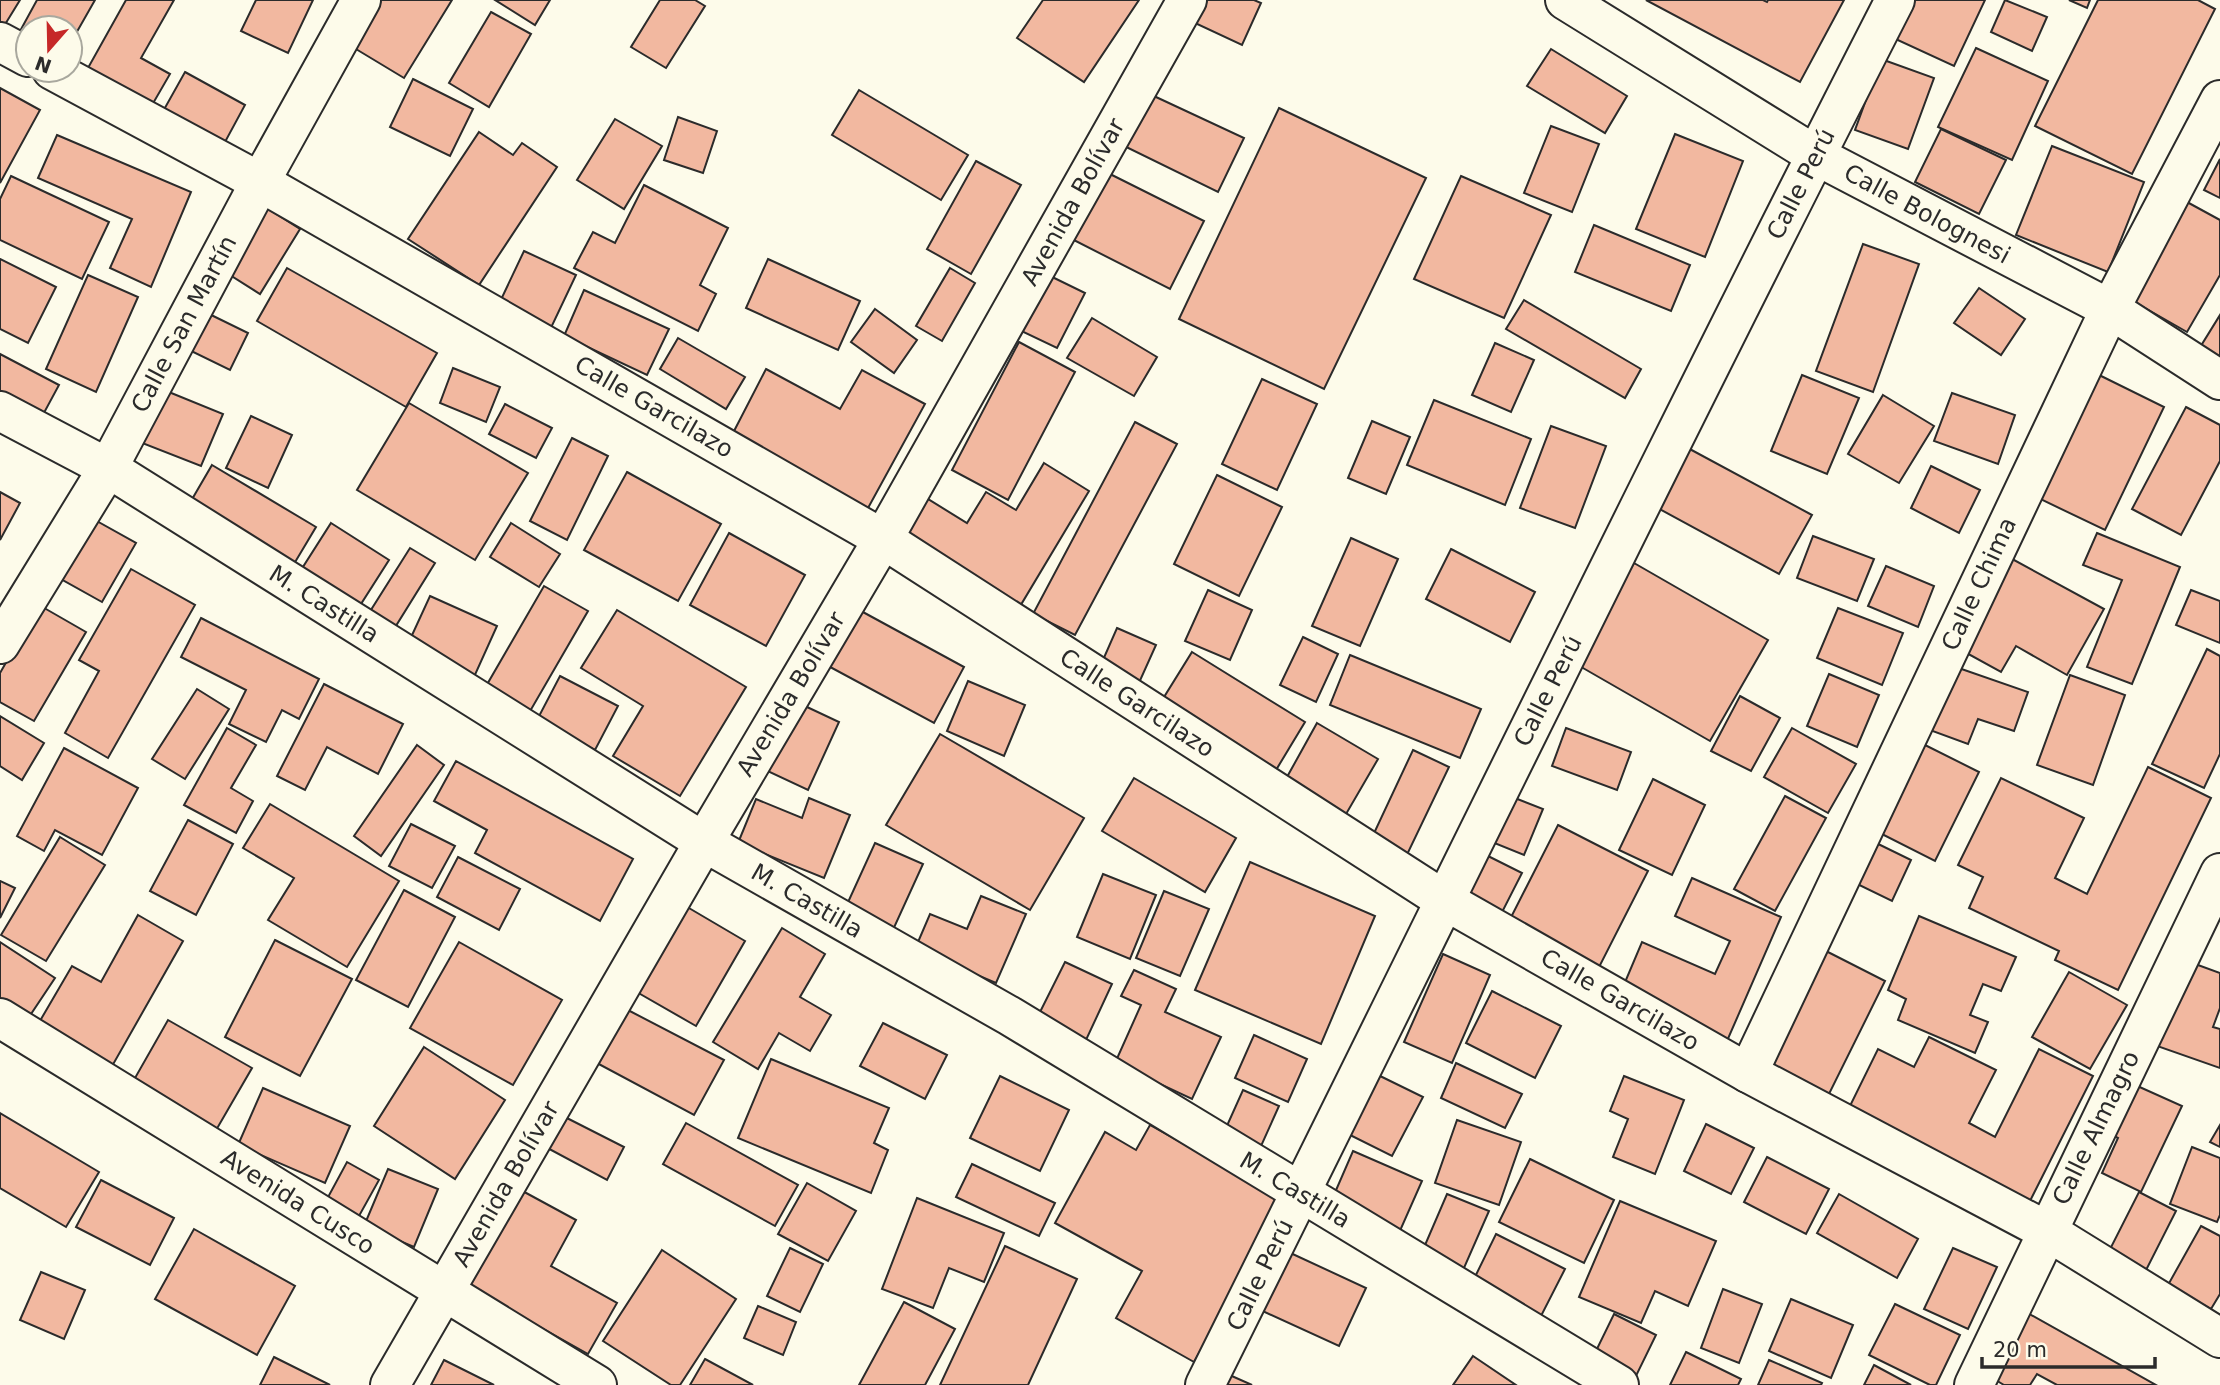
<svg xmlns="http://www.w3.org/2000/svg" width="2220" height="1385" viewBox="0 0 2220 1385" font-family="'DejaVu Sans',sans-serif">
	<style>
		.building { fill: #f2b8a0; stroke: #2b2b2b; stroke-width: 2 }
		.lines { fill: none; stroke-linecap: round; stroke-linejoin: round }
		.street-casing { stroke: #2b2b2b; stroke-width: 42 }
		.secondary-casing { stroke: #2b2b2b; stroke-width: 42 }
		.street { stroke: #fdfbea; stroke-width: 38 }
		.secondary { stroke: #fdfbea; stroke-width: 38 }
		.labels { text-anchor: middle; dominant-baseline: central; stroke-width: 5; stroke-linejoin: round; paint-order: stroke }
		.street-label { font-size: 24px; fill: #2b2b2b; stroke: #fdfbea }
	</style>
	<rect width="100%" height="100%" fill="#fdfbea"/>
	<g class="building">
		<path d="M0 0H20L1 31 0 30Z"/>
		<path d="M37 0H95L70 44V28H28V50L14 42Z"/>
		<path d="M126 0H174L141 58 170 74 144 119 79 84Z"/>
		<path d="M256 0H313L288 53 241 31Z"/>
		<path d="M365 0H452L404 78 341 40Z"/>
		<path d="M495 0H550L535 25Z"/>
		<path d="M660 0H695L705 6 666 68 631 47Z"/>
		<path d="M1043 0H1139L1084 82 1017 38Z"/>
		<path d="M1205 0H1254L1261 3 1242 45 1195 23Z"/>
		<path d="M1646 0H1763L1767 2 1768 0H1844L1800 82Z"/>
		<path d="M1905 0H1985L1954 66 1889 36Z"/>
		<path d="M2005 0 2047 17 2032 51 1991 32Z"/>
		<path d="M2069 0H2090L2087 8Z"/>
		<path d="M2098 0H2198L2215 9 2132 174 2035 126Z"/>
		<path d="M491 12 531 34 489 107 449 83Z"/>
		<path d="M1976 48 2048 81 2012 160 1938 127Z"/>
		<path d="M1551 49 1627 96 1605 133 1527 86Z"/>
		<path d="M1881 59 1934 78 1908 149 1855 130Z"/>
		<path d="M185 72 245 105 218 155 157 122Z"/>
		<path d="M413 79 473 109 450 156 390 127Z"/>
		<path d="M0 88 40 110 0 183Z"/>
		<path d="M859 90 968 155 941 200 832 135Z"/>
		<path d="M1141 90 1244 138 1218 192 1116 142Z"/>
		<path d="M1279 108 1426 178 1324 389 1179 319Z"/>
		<path d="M678 117 717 131 703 173 664 160Z"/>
		<path d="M615 119 662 146 624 209 577 180Z"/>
		<path d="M1551 126 1599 144 1572 212 1524 193Z"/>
		<path d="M1941 129 2006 160 1979 214 1915 182Z"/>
		<path d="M479 132 513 155 522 143 557 167 479 285 408 239Z"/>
		<path d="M1675 134 1743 161 1705 257 1636 229Z"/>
		<path d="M57 135 191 192 151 287 110 268 132 219 38 178Z"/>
		<path d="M2052 146 2144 182 2108 272 2016 235Z"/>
		<path d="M2220 159V198L2204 190Z"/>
		<path d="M976 161 1021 185 971 274 927 249Z"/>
		<path d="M1096 167 1204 221 1170 289 1062 234Z"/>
		<path d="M11 176 109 222 82 279 0 240V199Z"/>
		<path d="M1461 176 1551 215 1504 318 1414 279Z"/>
		<path d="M644 185 728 228 700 285 716 294 698 331 574 268 593 232 615 243Z"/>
		<path d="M2187 202 2220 220V275L2187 332 2131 300Z"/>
		<path d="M262 205 300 229 260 294 222 270Z"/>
		<path d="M1594 225 1690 265 1671 311 1575 272Z"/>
		<path d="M1863 244 1919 264 1873 392 1816 371Z"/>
		<path d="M524 251 576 275 549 332 497 308Z"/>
		<path d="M0 259 56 287 28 343 0 329Z"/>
		<path d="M768 259 860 301 838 350 746 308Z"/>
		<path d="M287 268 437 353 406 407 257 321Z"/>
		<path d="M950 268 975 283 942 341 916 326Z"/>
		<path d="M1042 272 1085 293 1057 348 1015 328Z"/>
		<path d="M88 275 138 297 96 392 46 369Z"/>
		<path d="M1979 288 2025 319 2001 355 1954 323Z"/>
		<path d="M584 290 669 329 647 375 564 336Z"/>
		<path d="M1524 300 1641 369 1625 398 1506 329Z"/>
		<path d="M875 309 917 340 894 373 851 342Z"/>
		<path d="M201 310 248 333 230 370 183 347Z"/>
		<path d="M2220 315V362L2199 349Z"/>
		<path d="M1092 318 1157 357 1134 396 1067 358Z"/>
		<path d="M678 338 745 377 726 409 660 369Z"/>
		<path d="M1019 342 1075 372 1008 500 952 470Z"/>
		<path d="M1495 343 1534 360 1511 412 1472 395Z"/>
		<path d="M0 354 59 385 38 424 0 403Z"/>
		<path d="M453 368 500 387 486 422 440 403Z"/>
		<path d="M766 369 840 409 862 370 925 404 862 519 732 435Z"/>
		<path d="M2091 371 2164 407 2105 530 2032 495Z"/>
		<path d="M1802 375 1859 398 1827 474 1771 451Z"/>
		<path d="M1262 379 1317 404 1277 490 1222 464Z"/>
		<path d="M159 388 223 414 201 466 137 441Z"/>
		<path d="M1952 393 2015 415 1998 464 1934 441Z"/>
		<path d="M1883 395 1934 426 1899 483 1848 454Z"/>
		<path d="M1434 400 1531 439 1505 505 1407 465Z"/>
		<path d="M409 403 528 473 475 560 357 490Z"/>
		<path d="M505 404 552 428 536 458 489 434Z"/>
		<path d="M2186 407 2220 425V461L2181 535 2132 509Z"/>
		<path d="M251 416 292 435 268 488 226 468Z"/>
		<path d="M1372 421 1410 437 1386 494 1348 478Z"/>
		<path d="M1135 422 1177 444 1075 635 1033 614Z"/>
		<path d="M1551 426 1606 446 1575 528 1520 508Z"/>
		<path d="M572 438 608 456 567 540 530 521Z"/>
		<path d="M1686 447 1812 515 1779 574 1654 506Z"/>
		<path d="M1044 463 1089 491 1016 613 896 540 923 496 967 523 986 492 1016 510Z"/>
		<path d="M212 465 316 527 288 574 184 513Z"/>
		<path d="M1931 466 1980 490 1959 533 1911 508Z"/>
		<path d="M627 472 721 524 678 601 584 550Z"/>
		<path d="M1217 475 1282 507 1239 596 1174 564Z"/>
		<path d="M0 492 20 503 0 540Z"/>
		<path d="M86 515 136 543 102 602 52 574Z"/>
		<path d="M331 523 389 560 352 618 294 581Z"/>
		<path d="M511 523 560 554 539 587 490 557Z"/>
		<path d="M729 533 805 575 766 646 690 605Z"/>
		<path d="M2097 533 2180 567 2132 684 2087 667 2122 580 2083 565Z"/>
		<path d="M1813 536 1874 559 1857 601 1797 578Z"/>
		<path d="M1351 538 1398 559 1360 646 1312 626Z"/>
		<path d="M410 548 435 563 389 637 364 621Z"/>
		<path d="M1451 549 1535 592 1510 642 1426 599Z"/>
		<path d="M2003 554 2104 609 2067 675 2016 646 2001 672 1952 645Z"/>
		<path d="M1634 563 1768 640 1710 741 1576 664Z"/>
		<path d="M1886 566 1934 586 1918 627 1868 606Z"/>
		<path d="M131 569 195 605 108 758 65 733 99 671 79 660Z"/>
		<path d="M544 586 588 611 529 713 485 688Z"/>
		<path d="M1208 590 1252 610 1230 660 1185 641Z"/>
		<path d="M2191 590 2220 601V643L2176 625Z"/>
		<path d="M430 596 497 626 474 677 407 646Z"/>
		<path d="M39 605 86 632 34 721 0 702V673Z"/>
		<path d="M850 605 964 667 934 723 819 661Z"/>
		<path d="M1838 608 1903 633 1882 685 1817 658Z"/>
		<path d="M617 610 746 687 680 796 613 756 643 706 581 668Z"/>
		<path d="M201 618 319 679 299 719 282 710 266 742 229 724 246 690 181 657Z"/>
		<path d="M1117 628 1156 645 1138 685 1099 669Z"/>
		<path d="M1303 637 1338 654 1316 702 1280 685Z"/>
		<path d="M2207 649 2220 656V754L2204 788 2152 764Z"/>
		<path d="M1192 652 1305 722 1270 780 1156 710Z"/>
		<path d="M1350 655 1481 709 1460 758 1330 705Z"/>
		<path d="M1950 665 2028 692 2014 731 1978 719 1968 744 1927 729Z"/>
		<path d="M1829 674 1879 695 1857 747 1807 726Z"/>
		<path d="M2070 675 2125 695 2093 785 2037 765Z"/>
		<path d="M560 676 618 706 595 750 537 720Z"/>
		<path d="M968 681 1025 705 1004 756 947 731Z"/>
		<path d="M324 684 403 724 378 774 327 747 305 790 277 776Z"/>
		<path d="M197 689 229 709 185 779 152 759Z"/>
		<path d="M1740 696 1780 718 1751 771 1711 751Z"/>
		<path d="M790 699 839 722 808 790 759 767Z"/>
		<path d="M0 716 44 743 22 780 0 766Z"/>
		<path d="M1317 723 1378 759 1342 821 1282 786Z"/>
		<path d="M227 728 256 745 231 788 253 801 236 833 184 805Z"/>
		<path d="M1566 728 1631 752 1617 790 1552 766Z"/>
		<path d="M1792 728 1856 764 1828 813 1764 777Z"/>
		<path d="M940 734 1084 818 1030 910 886 825Z"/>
		<path d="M1911 738 1979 772 1935 861 1866 826Z"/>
		<path d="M417 745 444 765 381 856 354 836Z"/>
		<path d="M64 748 138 788 102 855 55 830 44 851 17 836Z"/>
		<path d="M1413 750 1449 767 1403 863 1368 846Z"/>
		<path d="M456 761 633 859 600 921 475 853 487 830 434 801Z"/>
		<path d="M2148 767 2211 798 2118 990 2055 960 2059 951 1969 908 1983 877 1958 865 2001 778 2084 818 2055 878 2087 894Z"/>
		<path d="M1134 778 1236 838 1205 892 1102 831Z"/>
		<path d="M1653 779 1705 805 1672 875 1619 850Z"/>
		<path d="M1502 793 1543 809 1524 855 1482 838Z"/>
		<path d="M1785 796 1826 818 1775 911 1734 889Z"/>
		<path d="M809 798 850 815 824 878 738 843 756 799 802 818Z"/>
		<path d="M270 804 399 881 347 967 268 920 294 878 243 848Z"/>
		<path d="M188 820 233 844 196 915 150 891Z"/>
		<path d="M411 824 455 846 432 888 389 866Z"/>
		<path d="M1558 825 1648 871 1594 977 1504 931Z"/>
		<path d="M60 837 105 865 46 961 1 935Z"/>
		<path d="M1868 839 1911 860 1892 901 1849 880Z"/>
		<path d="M875 843 923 864 892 932 844 911Z"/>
		<path d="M1478 851 1522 873 1496 924 1452 902Z"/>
		<path d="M458 857 520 889 499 930 437 897Z"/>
		<path d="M1250 862 1375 916 1321 1044 1195 990Z"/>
		<path d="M1103 874 1156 895 1130 959 1077 937Z"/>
		<path d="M1692 878 1781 917 1727 1041 1620 994 1642 942 1715 974 1730 941 1675 916Z"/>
		<path d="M0 881 15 888 0 918Z"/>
		<path d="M404 890 455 917 408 1007 356 980Z"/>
		<path d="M1164 891 1209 909 1180 976 1136 958Z"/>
		<path d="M981 896 1026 914 996 983 915 949 930 914 967 929Z"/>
		<path d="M677 901 745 941 696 1026 628 987Z"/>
		<path d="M138 915 183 941 111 1068 37 1026 72 966 101 982Z"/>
		<path d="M1919 916 2016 957 2001 991 1983 984 1970 1015 1988 1022 1975 1053 1898 1020 1906 999 1888 990Z"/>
		<path d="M782 928 825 954 800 997 831 1015 810 1051 779 1033 758 1069 713 1042Z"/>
		<path d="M275 940 352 979 300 1076 225 1037Z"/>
		<path d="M0 942 55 978 29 1017 0 999Z"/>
		<path d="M459 942 562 1000 513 1085 410 1028Z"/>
		<path d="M1824 950 1885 981 1827 1098 1765 1067Z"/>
		<path d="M1443 954 1490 975 1452 1063 1404 1042Z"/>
		<path d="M2187 961 2220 973V1008L2213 1027 2220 1029V1068L2157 1046Z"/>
		<path d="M1065 962 1112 984 1086 1040 1038 1016Z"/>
		<path d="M1134 970 1176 989 1165 1012 1221 1037 1192 1099 1115 1063 1141 1005 1121 996Z"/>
		<path d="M2069 972 2127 1005 2090 1069 2032 1037Z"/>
		<path d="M1492 991 1561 1026 1535 1078 1466 1043Z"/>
		<path d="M624 1008 724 1060 694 1115 595 1062Z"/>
		<path d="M168 1020 252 1068 215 1132 131 1085Z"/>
		<path d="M883 1023 947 1055 925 1099 860 1066Z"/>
		<path d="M1254 1035 1307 1059 1288 1102 1235 1078Z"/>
		<path d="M1929 1037 1996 1070 1969 1123 1995 1137 2039 1049 2093 1076 2028 1205 1846 1114 1878 1049 1914 1067Z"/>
		<path d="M424 1047 505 1100 455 1179 374 1126Z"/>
		<path d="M771 1059 889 1108 874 1143 888 1150 871 1193 738 1138Z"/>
		<path d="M1456 1063 1522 1094 1505 1128 1441 1098Z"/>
		<path d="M1376 1074 1423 1097 1392 1156 1346 1133Z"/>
		<path d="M1000 1076 1069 1110 1040 1171 970 1138Z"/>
		<path d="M1624 1076 1684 1100 1655 1174 1613 1157 1628 1119 1610 1111Z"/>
		<path d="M2124 1080 2182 1106 2141 1192 2102 1173 2118 1138 2101 1129Z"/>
		<path d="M263 1088 350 1126 325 1183 238 1145Z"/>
		<path d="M1243 1090 1279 1106 1257 1155 1221 1139Z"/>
		<path d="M0 1113 99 1172 66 1227 0 1188Z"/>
		<path d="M557 1113 624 1147 607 1180 540 1144Z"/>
		<path d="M1457 1120 1521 1142 1499 1205 1435 1183Z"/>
		<path d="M686 1123 798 1185 775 1226 663 1164Z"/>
		<path d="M1706 1124 1754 1148 1731 1194 1684 1171Z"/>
		<path d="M1150 1125 1285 1201 1194 1362 1116 1318 1142 1271 1055 1223 1105 1132 1136 1150Z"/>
		<path d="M2220 1125V1147L2210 1142Z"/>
		<path d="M2192 1147 2220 1158V1215L2217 1222 2170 1204Z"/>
		<path d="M1353 1151 1422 1181 1399 1233 1330 1204Z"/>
		<path d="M1767 1157 1829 1189 1806 1234 1744 1202Z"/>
		<path d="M1530 1159 1614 1200 1584 1263 1499 1222Z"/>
		<path d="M347 1162 379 1180 359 1216 327 1199Z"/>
		<path d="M972 1164 1055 1203 1039 1236 956 1197Z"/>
		<path d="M388 1169 438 1189 414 1247 364 1226Z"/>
		<path d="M101 1180 174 1218 150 1265 76 1227Z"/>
		<path d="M807 1183 856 1211 828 1261 778 1234Z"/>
		<path d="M517 1188 576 1220 551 1266 617 1303 588 1354 463 1284Z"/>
		<path d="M2139 1192 2176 1211 2141 1280 2104 1261Z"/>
		<path d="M1447 1194 1489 1211 1460 1277 1419 1259Z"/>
		<path d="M1839 1194 1918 1239 1897 1278 1817 1233Z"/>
		<path d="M917 1198 1004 1233 984 1282 949 1268 933 1308 882 1289Z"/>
		<path d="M1620 1201 1716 1241 1688 1306 1655 1291 1641 1323 1579 1297Z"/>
		<path d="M2201 1226 2220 1236V1294L2211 1309 2168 1285Z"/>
		<path d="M194 1229 295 1286 257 1355 155 1299Z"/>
		<path d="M1496 1234 1565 1269 1540 1318 1472 1283Z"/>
		<path d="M1005 1246 1077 1279 1028 1385H940Z"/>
		<path d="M790 1248 823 1264 800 1312 767 1296Z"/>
		<path d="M1953 1248 1997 1267 1968 1329 1924 1309Z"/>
		<path d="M662 1250 736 1299 680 1385H671L603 1341Z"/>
		<path d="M1284 1250 1366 1288 1339 1346 1256 1308Z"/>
		<path d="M41 1272 85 1290 64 1339 20 1320Z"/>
		<path d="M1723 1289 1762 1304 1739 1363 1701 1348Z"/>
		<path d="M1791 1299 1853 1325 1831 1378 1769 1351Z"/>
		<path d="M904 1302 955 1329 925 1385H859Z"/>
		<path d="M1895 1304 1960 1335 1936 1385H1930L1869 1355Z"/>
		<path d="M758 1306 796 1322 783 1355 744 1338Z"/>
		<path d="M2017 1307 2156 1385H2057L2037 1374 2030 1385H2004L1981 1371Z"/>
		<path d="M1614 1314 1656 1335 1635 1378 1593 1357Z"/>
		<path d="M1686 1352 1741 1379 1738 1385H1670Z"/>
		<path d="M1473 1356 1516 1385H1453Z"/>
		<path d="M274 1357 330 1385H260Z"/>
		<path d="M705 1359 753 1385H690Z"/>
		<path d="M444 1360 494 1385H431Z"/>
		<path d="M1769 1360 1822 1383 1821 1385H1758Z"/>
		<path d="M1874 1365 1911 1385H1864Z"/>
		<path d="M1216 1369 1252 1385H1209Z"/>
	</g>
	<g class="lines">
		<g class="street-casing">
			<g id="street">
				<path d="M1565 0 1815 155 2110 309 2220 380"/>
				<path d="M0 42 28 57"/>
				<path d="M52 70 260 182 883 539 1444 900 1748 1073 2047 1231 2220 1338"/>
				<path d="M0 411 108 468 704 842 1010 1016 1619 1385"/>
				<path d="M0 644 108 468 260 182 361 0"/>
				<path d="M1748 1073 2110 309 2220 100"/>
				<path d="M390 1385 704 842 883 539 1187 0"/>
				<path d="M1205 1385C1435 923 1660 459 1895 0"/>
				<path d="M1974 1385 2220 873"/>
			</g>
		</g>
		<g class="secondary-casing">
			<path id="secondary" d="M0 1018 597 1385"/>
		</g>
		<use href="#street" class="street"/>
		<use href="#secondary" class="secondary"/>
	</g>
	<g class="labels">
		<g class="street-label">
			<text transform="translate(1801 184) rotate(-63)">Calle Perú</text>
			<text transform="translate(1073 202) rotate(-61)">Avenida Bolívar</text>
			<text transform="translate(1927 214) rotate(28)">Calle Bolognesi</text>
			<text transform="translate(184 324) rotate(-62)">Calle San Martín</text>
			<text transform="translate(654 407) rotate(30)">Calle Garcilazo</text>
			<text transform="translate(1979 584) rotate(-65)">Calle Chima</text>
			<text transform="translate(324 604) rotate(32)">M. Castilla</text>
			<text transform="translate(1548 691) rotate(-63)">Calle Perú</text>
			<text transform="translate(791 694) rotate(-59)">Avenida Bolívar</text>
			<text transform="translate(1137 703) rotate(33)">Calle Garcilazo</text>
			<text transform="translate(807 901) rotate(30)">M. Castilla</text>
			<text transform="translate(1620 1000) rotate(30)">Calle Garcilazo</text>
			<text transform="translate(2096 1128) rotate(-64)">Calle Almagro</text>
			<text transform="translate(506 1184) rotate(-60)">Avenida Bolívar</text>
			<text transform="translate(1295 1190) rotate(31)">M. Castilla</text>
			<text transform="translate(298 1202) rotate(32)">Avenida Cusco</text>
			<text transform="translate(1260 1275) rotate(-64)">Calle Perú</text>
		</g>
	</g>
	<g transform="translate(49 49) rotate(200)"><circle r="33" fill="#fdfbea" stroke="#a9a89e" stroke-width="2"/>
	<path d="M0-5L12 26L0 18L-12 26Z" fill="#c62828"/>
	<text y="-10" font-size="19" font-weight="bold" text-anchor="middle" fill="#2b2b2b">N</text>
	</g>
	<path d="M1982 1357v10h173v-10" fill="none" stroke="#2b2b2b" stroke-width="3.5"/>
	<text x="1993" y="1357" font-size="21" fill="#2b2b2b" stroke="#fdfbea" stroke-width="5" paint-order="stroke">20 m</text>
</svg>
